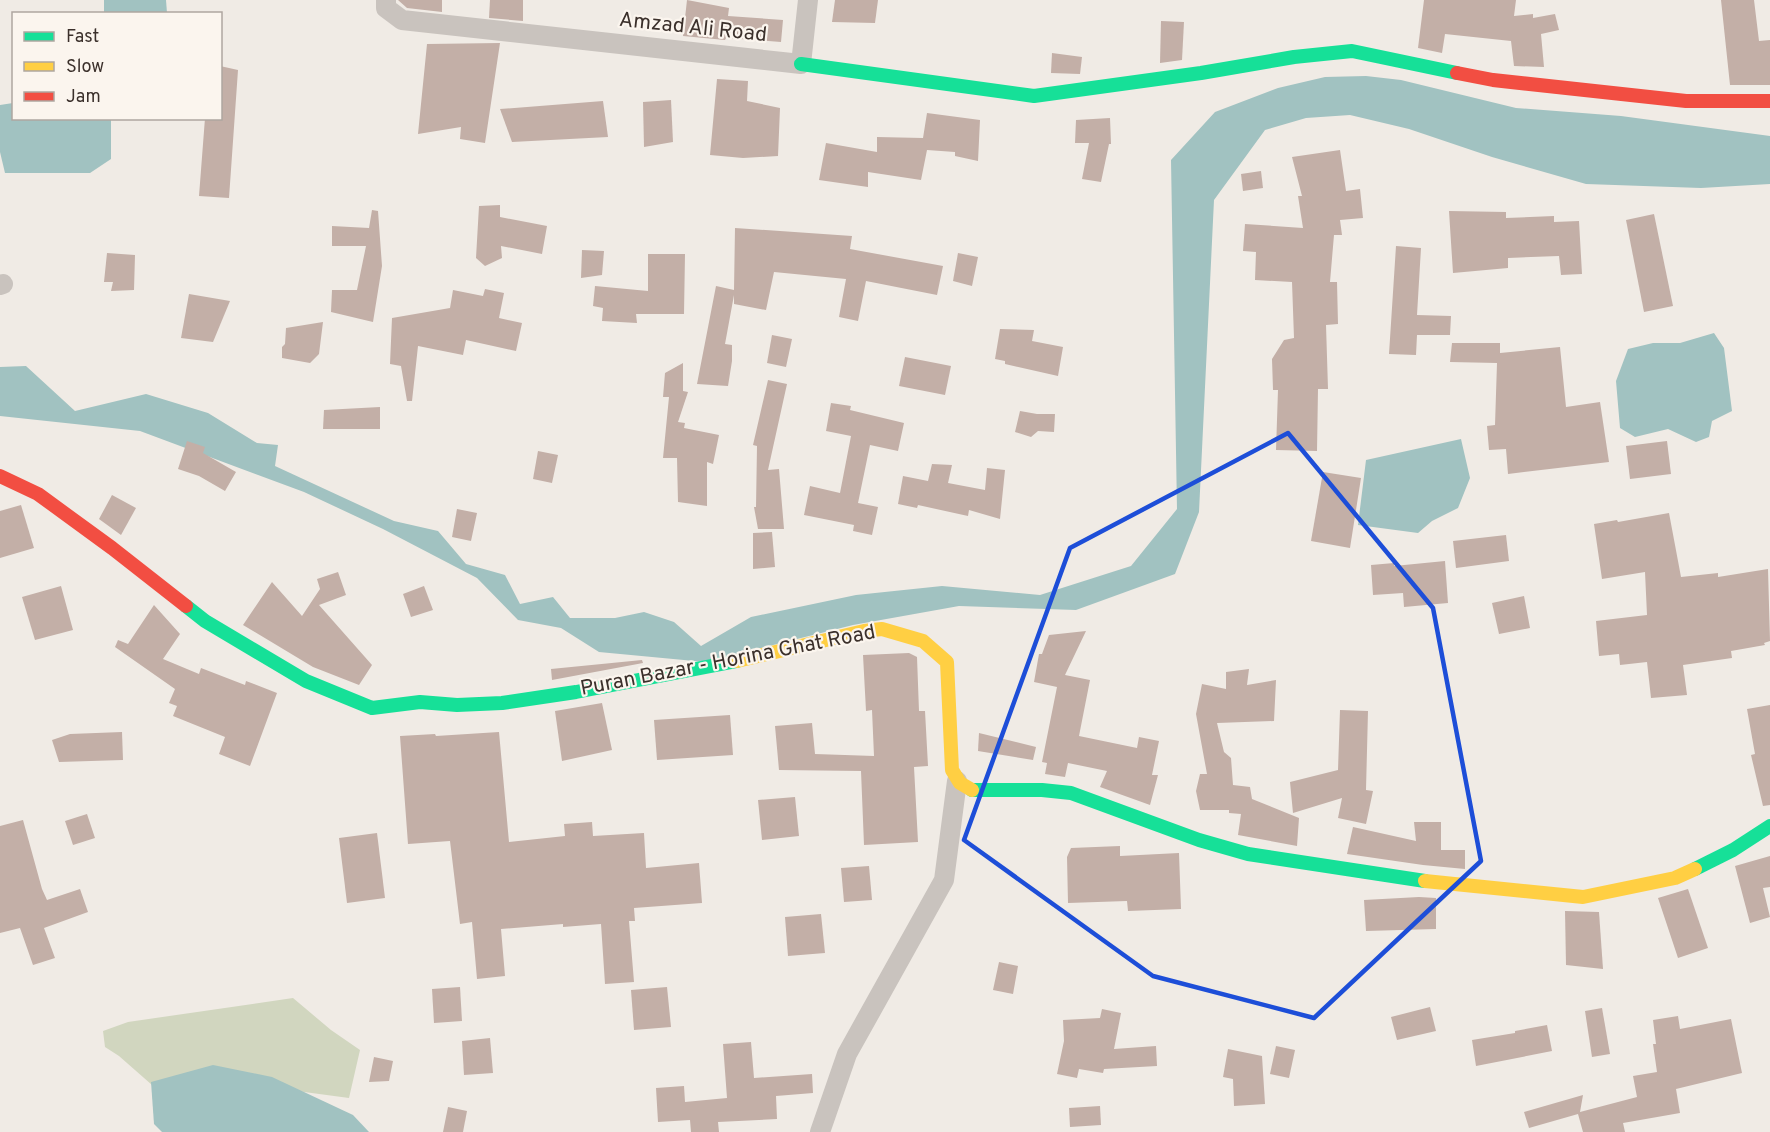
<svg xmlns="http://www.w3.org/2000/svg" width="1770" height="1132" viewBox="0 0 1770 1132" font-family="Overpass,sans-serif">
	<style>
		.green { fill: #d1d6bf }
		.water { fill: #a1c2c1 }
		.building { fill: #c3afa7 }
		.lines { fill: none; stroke-linecap: round; stroke-linejoin: round }
		.street { stroke: #c9c3be; stroke-width: 20 }
		.fast { stroke: #16e098; stroke-width: 14 }
		.slow { stroke: #ffcf43; stroke-width: 14 }
		.jam { stroke: #f24e42; stroke-width: 14 }
		.marked { fill: none; stroke: #1d4ed8; stroke-width: 4.5; stroke-linejoin: round }
		.labels { text-anchor: middle; dominant-baseline: central; stroke-width: 4.5; stroke-linejoin: round; paint-order: stroke }
		.street-label { font-size: 21px; fill: #3b302b; stroke: #fbf5ee }
	</style>
	<rect width="100%" height="100%" fill="#f0ebe5"/>
	<path class="green" d="M293 998 331 1030 360 1050 349 1098 282 1089 160 1092 119 1056 105 1047 103 1031 128 1022Z"/>
	<g class="water">
		<path d="M104 0H166L167 13H104Z"/>
		<path d="M1366 76 1401 80 1516 108 1621 116 1770 136V184L1701 188 1586 184 1492 157 1409 129 1350 115 1306 118 1265 130 1214 200 1199 512 1175 574 1076 610 959 606 853 625 705 662 599 652 561 628 518 620 477 578 383 529 304 492 140 431 0 416V367L26 366 75 411 146 394 208 413 257 443 278 445 275 466 394 521 438 531 466 564 505 575 520 604 553 597 570 618H615L644 612 674 622 701 646 751 617 856 595 942 586 1040 595 1131 566 1177 509 1171 160 1215 112 1278 88 1325 77Z"/>
		<path d="M13 103 14 118 111 119V159L90 173H5L0 152V105Z"/>
		<path d="M1714 333 1724 348 1732 411 1712 421 1709 437 1696 442 1668 429 1635 437 1620 428 1616 381 1628 349 1653 343H1680Z"/>
		<path d="M1461 439 1470 478 1458 508 1432 521 1418 533 1358 525 1366 460Z"/>
		<path d="M213 1065 272 1077 353 1115 369 1132H162L154 1124 151 1082Z"/>
	</g>
	<g class="building">
		<path d="M398 0H442V12L407 8Z"/>
		<path d="M490 0H523V21L489 18Z"/>
		<path d="M687 0 729 8 728 16 783 20 781 42 726 38 725 40 683 36Z"/>
		<path d="M835 0H878L875 23 832 22Z"/>
		<path d="M1424 0H1516L1514 16 1533 14V18L1555 14 1559 30 1541 34 1544 67 1514 66 1511 41 1445 34 1442 53 1418 48Z"/>
		<path d="M1721 0H1754L1759 41 1770 40V85H1730Z"/>
		<path d="M1161 21 1184 22 1182 60 1160 63Z"/>
		<path d="M500 43 485 143 460 139 461 127 418 134 427 44Z"/>
		<path d="M1052 53 1082 57 1080 74 1051 73Z"/>
		<path d="M220 66 238 70 229 198 199 196 205 118H220Z"/>
		<path d="M717 79 748 81 747 101 780 108 778 156 743 158 710 155Z"/>
		<path d="M671 100 673 142 644 147 643 102Z"/>
		<path d="M603 101 608 137 512 142 500 109Z"/>
		<path d="M927 113 980 120 978 161 955 156V152L927 150 921 180 868 172V187L819 180 826 143 877 152V137L923 138Z"/>
		<path d="M1110 118 1111 144H1109L1101 182 1082 179 1089 143H1075L1076 120Z"/>
		<path d="M1340 150 1346 191 1360 189 1363 218 1340 220 1342 235H1334L1330 282H1337L1338 324 1326 325 1328 389H1318L1317 451 1276 450 1278 390H1273L1272 359 1284 340 1294 338 1292 282 1255 280 1256 252 1243 251 1245 224 1303 228 1298 196H1302L1292 157Z"/>
		<path d="M1261 171 1263 188 1243 191 1241 174Z"/>
		<path d="M500 205V217L547 226 542 254 501 246 502 258 485 266 476 258 479 206Z"/>
		<path d="M372 210 378 211 382 266 373 322 331 312 332 290H357L366 246H332V226L369 228Z"/>
		<path d="M1449 211 1506 212V218L1554 216V222L1579 221 1582 274 1561 275 1559 256 1508 258V268L1453 273Z"/>
		<path d="M1654 214 1673 306 1644 312 1626 220Z"/>
		<path d="M735 228 852 236 850 249 943 266 937 295 866 281 858 321 839 317 846 279 774 272 766 310 734 304V295L725 344 732 345V361L728 386 697 384 716 286 734 290Z"/>
		<path d="M1396 246 1421 248 1417 315 1451 316 1450 335H1417L1416 355 1389 354Z"/>
		<path d="M582 250 604 251 602 275 581 278Z"/>
		<path d="M107 253 135 255 134 290 111 291 113 282H104Z"/>
		<path d="M958 253 978 257 972 286 953 281Z"/>
		<path d="M648 254H685L684 314H636L637 323 602 321 603 308 593 306 595 286 648 291Z"/>
		<path d="M485 289 504 293 499 318 522 323 516 351 466 340 463 355 418 346 412 401H407L401 366 390 364 392 318 450 308 453 290 483 296Z"/>
		<path d="M189 294 230 301 213 342 181 338Z"/>
		<path d="M323 322 319 354 310 363 282 358V347L285 344 286 328Z"/>
		<path d="M1000 329 1034 330 1032 341 1063 347 1058 376 1005 364V361L995 359Z"/>
		<path d="M772 335 792 339 786 367 767 363Z"/>
		<path d="M1452 343H1500V353L1560 347 1566 407 1600 402 1609 462 1508 474 1506 449 1489 450 1487 426 1495 425 1497 363 1450 362Z"/>
		<path d="M905 357 951 366 945 395 899 386Z"/>
		<path d="M683 363V391L688 392 678 422 685 423 684 428 719 435 713 464 707 462V506L678 502 677 458H663L669 397H663L665 373Z"/>
		<path d="M768 380 787 384 768 470 779 469 784 529H758L754 507H756L757 446 753 445Z"/>
		<path d="M831 403 851 406 850 410 904 423 898 451 870 445 858 503 878 507 872 535 853 531 854 525 804 515 810 486 840 493 851 436 826 431Z"/>
		<path d="M380 407V429H323L324 410Z"/>
		<path d="M1020 411 1037 414H1055L1054 432 1038 431 1031 437 1015 432Z"/>
		<path d="M187 441 205 447 203 453 236 472 225 491 199 476 178 469Z"/>
		<path d="M1667 441 1671 474 1630 479 1626 446Z"/>
		<path d="M538 451 558 455 552 483 533 479Z"/>
		<path d="M932 464 952 465 948 483 985 490 987 468 1005 470 1000 519 969 510 968 516 918 505 917 508 898 504 903 476 928 481Z"/>
		<path d="M1323 472 1361 478 1350 548 1311 541Z"/>
		<path d="M112 495 136 508 121 535 99 519Z"/>
		<path d="M21 505 34 548 0 558V511Z"/>
		<path d="M457 509 477 513 471 541 452 537Z"/>
		<path d="M1669 513 1681 577 1718 573V577L1768 569 1770 641 1764 643 1765 645 1731 651 1732 658 1683 665 1687 695 1651 698 1647 662 1620 665 1619 654 1599 656 1596 621 1647 615 1645 572 1602 579 1594 524 1617 520 1618 522Z"/>
		<path d="M772 532 775 567 753 569V533Z"/>
		<path d="M1506 535 1509 561 1456 568 1453 541Z"/>
		<path d="M1445 561 1448 603 1404 607 1403 593 1373 595 1371 565 1394 563V566Z"/>
		<path d="M338 572 346 595 319 605 372 665 359 685 313 667 243 625 272 582 302 616 320 589 317 579Z"/>
		<path d="M61 586 73 630 35 640 22 597Z"/>
		<path d="M424 586 433 610 411 617 403 594Z"/>
		<path d="M1524 596 1530 628 1499 634 1492 603Z"/>
		<path d="M154 605 180 634 163 659 199 674 201 668 245 685 246 681 277 693 250 766 219 754 225 737 173 716 177 706 169 703 175 689 115 647 118 640 128 644Z"/>
		<path d="M1086 631 1065 675 1090 680 1079 736 1137 748 1139 737 1159 741 1152 775H1158L1150 805 1100 787 1107 771 1068 763 1065 777 1045 774 1047 763 1042 762 1057 687 1034 682 1039 654H1042L1049 635Z"/>
		<path d="M909 653 917 657 919 711H925L928 766 914 767 918 842 864 845 861 771 779 770 775 726 812 723 815 754 874 756 872 710 866 711 863 655Z"/>
		<path d="M642 660 643 663 552 680 551 669Z"/>
		<path d="M1249 669 1247 685 1276 680 1274 721 1217 723 1224 752 1231 758 1233 785 1250 787 1252 799 1299 818 1297 846 1238 835 1241 814 1229 813V810H1200L1196 791 1200 774H1207L1196 714 1202 684 1226 689V672Z"/>
		<path d="M602 703 612 750 562 761 555 711Z"/>
		<path d="M1770 705V805L1763 806 1751 755 1755 754 1747 709Z"/>
		<path d="M1340 710 1368 711 1366 790 1373 791 1366 824 1338 818 1342 798 1293 813 1290 782 1338 770Z"/>
		<path d="M730 715 733 755 657 760 654 720Z"/>
		<path d="M122 732 123 760 59 762 52 740 70 734Z"/>
		<path d="M499 732 509 842 565 836 564 824 592 822 593 836 644 833 646 868 699 863 702 903 634 908 635 921H629L634 982 605 984 601 924 563 927V924L501 929 505 976 477 979 472 922 460 924 450 841 408 844 400 736 435 734 436 736Z"/>
		<path d="M979 733 1036 747 1033 760 978 751Z"/>
		<path d="M795 797 799 836 762 840 758 800Z"/>
		<path d="M87 814 95 838 73 845 65 821Z"/>
		<path d="M23 820 42 889 47 900 80 889 88 912 44 928 55 958 33 965 20 928 0 933V826Z"/>
		<path d="M1414 822H1441V850H1465V869L1423 865 1347 854 1353 827 1416 841Z"/>
		<path d="M377 833 385 898 347 903 339 838Z"/>
		<path d="M1120 846V856L1179 853 1181 909 1128 911 1127 901 1068 903 1067 857 1071 848Z"/>
		<path d="M1770 856V887L1763 888 1770 917 1750 923 1735 866Z"/>
		<path d="M869 866 872 900 844 902 841 868Z"/>
		<path d="M1688 889 1708 948 1678 958 1658 898Z"/>
		<path d="M1419 897 1436 898V929L1366 931 1364 900Z"/>
		<path d="M1565 911 1599 912 1603 969 1566 965Z"/>
		<path d="M821 914 825 953 788 956 785 917Z"/>
		<path d="M999 962 1018 966 1013 994 993 990Z"/>
		<path d="M460 987 462 1021 434 1023 432 989Z"/>
		<path d="M667 987 671 1027 634 1030 631 990Z"/>
		<path d="M1430 1007 1436 1031 1397 1040 1391 1017Z"/>
		<path d="M1602 1008 1610 1054 1592 1057 1585 1011Z"/>
		<path d="M1102 1009 1121 1013 1114 1049 1156 1046 1157 1066 1104 1069 1103 1073 1079 1069 1077 1078 1057 1074 1064 1041 1063 1020 1100 1018Z"/>
		<path d="M1678 1016 1680 1029 1731 1019 1742 1073 1676 1089 1680 1113 1623 1123 1625 1132H1583L1578 1114 1529 1128 1524 1112 1583 1095 1580 1112 1637 1097 1633 1076 1657 1072 1653 1044H1656L1653 1020Z"/>
		<path d="M1547 1025 1552 1051 1476 1066 1472 1040 1515 1033V1031Z"/>
		<path d="M490 1038 493 1073 464 1075 462 1041Z"/>
		<path d="M751 1042 754 1078 812 1074 813 1093 776 1096 777 1119 718 1122 719 1132H691L690 1120 658 1122 656 1088 684 1086 685 1102 727 1098 723 1044Z"/>
		<path d="M1276 1046 1295 1050 1289 1078 1270 1074Z"/>
		<path d="M1228 1049 1262 1056 1265 1104 1234 1106 1233 1079 1223 1077Z"/>
		<path d="M374 1057 393 1061 389 1081 369 1082Z"/>
		<path d="M1100 1106 1101 1125 1070 1127 1069 1108Z"/>
		<path d="M448 1107 467 1111 463 1132H443Z"/>
	</g>
	<g class="lines">
		<g class="street">
			<path d="M386 0V8L402 20 801 64 808 0"/>
			<path d="M0 285 3 284"/>
			<path d="M820 1132 847 1054 944 880 957 781"/>
		</g>
		<g class="fast">
			<path d="M801 64 1034 96 1201 73 1294 57 1352 51 1457 73"/>
			<path d="M186 606 205 621 306 681 372 708 420 702 457 705 502 703 576 692 737 661"/>
			<path d="M972 790H1042L1071 793 1199 840 1248 854 1425 881"/>
			<path d="M1695 869 1733 850 1770 826"/>
		</g>
		<g class="slow">
			<path d="M737 661 864 631 882 629 923 641 947 662 952 770 960 783 972 790"/>
			<path d="M1425 881 1583 897 1675 878 1695 869"/>
		</g>
		<g class="jam">
			<path d="M1457 73 1493 80 1686 101H1770"/>
			<path d="M0 476 38 494 112 548 186 606"/>
		</g>
	</g>
	<path class="marked" d="M1288 433 1433 608 1481 861 1314 1018 1153 976 964 840 1070 548Z"/>
	<g class="labels">
		<g class="street-label">
			<text transform="translate(693 28) rotate(6)">Amzad Ali Road</text>
			<text transform="translate(728 661) rotate(-11)">Puran Bazar - Horina Ghat Road</text>
		</g>
	</g>
	<rect x="12" y="12" width="210" height="108" fill="#fbf5ee" stroke="#aea6a0" stroke-width="1.5"/>
	<rect x="24" y="32" width="30" height="9" fill="#16e098" stroke="#aea6a0" stroke-width="1.5"/>
	<text x="66" y="42" font-size="18" fill="#3b302b">Fast</text>
	<rect x="24" y="62" width="30" height="9" fill="#ffcf43" stroke="#aea6a0" stroke-width="1.5"/>
	<text x="66" y="72" font-size="18" fill="#3b302b">Slow</text>
	<rect x="24" y="92" width="30" height="9" fill="#f24e42" stroke="#aea6a0" stroke-width="1.5"/>
	<text x="66" y="102" font-size="18" fill="#3b302b">Jam</text>
</svg>
